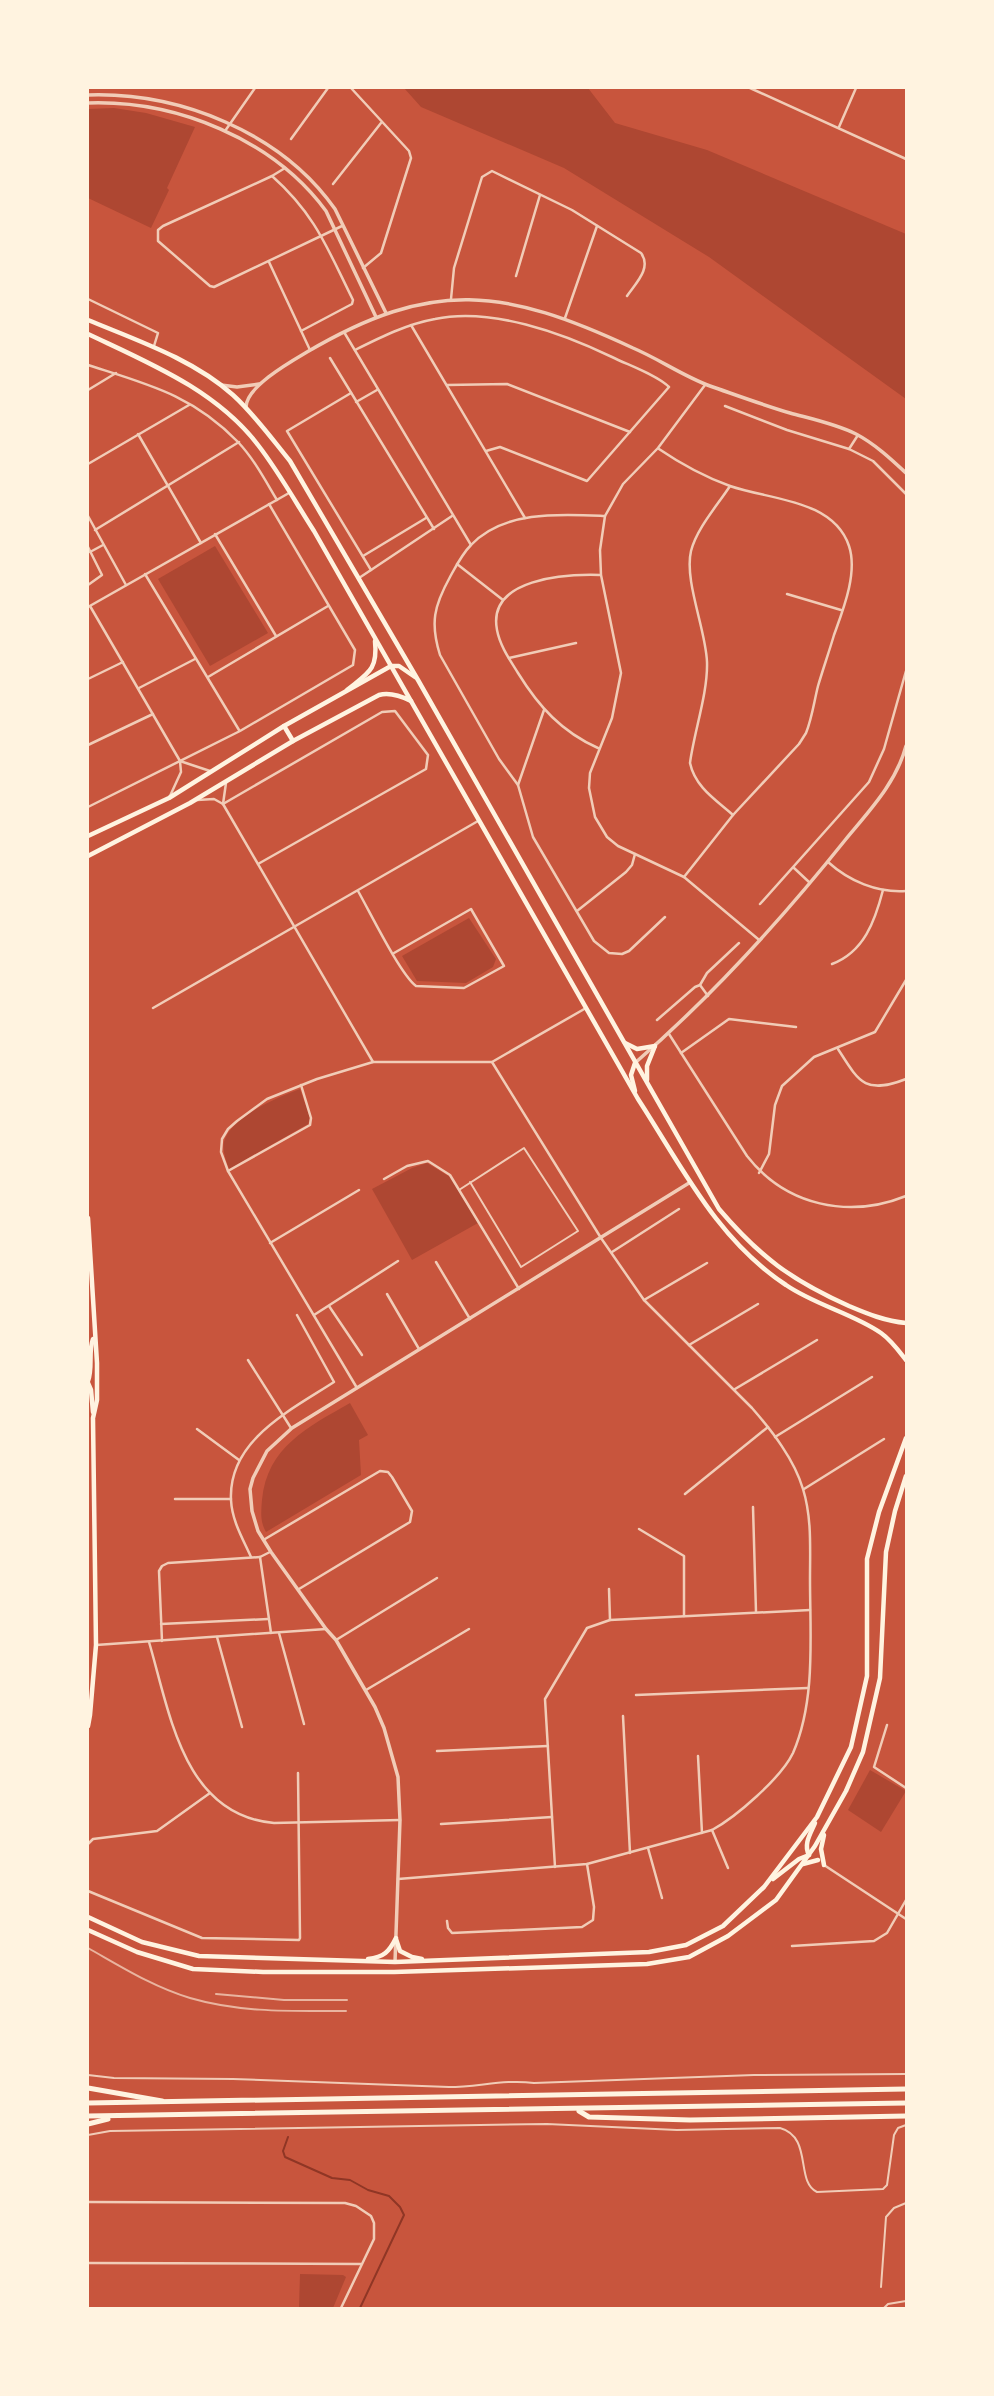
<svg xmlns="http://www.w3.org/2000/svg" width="994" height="2396" viewBox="0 0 994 2396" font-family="'Libre Baskerville',serif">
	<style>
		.green { fill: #ae4732 }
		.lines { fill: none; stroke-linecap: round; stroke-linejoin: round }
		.stream { stroke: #8f3625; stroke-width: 2 }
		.service { stroke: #f1ccb7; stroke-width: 2 }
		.minor { stroke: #f1ccb7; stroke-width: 2.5 }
		.tertiary { stroke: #f1ccb7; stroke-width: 3.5 }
		.secondary { stroke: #fff3e0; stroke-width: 4.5 }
		.primary { stroke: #fff3e0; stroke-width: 4.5 }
		.trunk { stroke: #fff3e0; stroke-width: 5 }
		.motorway { stroke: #fff3e0; stroke-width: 5 }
		.tram { stroke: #e9b49f; stroke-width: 2 }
	</style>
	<rect width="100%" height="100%" fill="#c8553d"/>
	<g class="green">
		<path d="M404 88H588L615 123 707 150 906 234V399L709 257 564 168 421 107Z"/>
		<path d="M114 108 146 113 195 127 167 188 169 190 151 228 88 198V109Z"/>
		<path d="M215 546 268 633 210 666 158 579Z"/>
		<path d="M469 918 496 959 493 967 466 983 417 981 402 956Z"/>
		<path d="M300 1089 310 1118 308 1124 229 1169C226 1160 222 1151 224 1142 230 1117 278 1097 300 1089Z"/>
		<path d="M427 1163 450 1177 478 1223 412 1260 372 1189 412 1168Z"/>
		<path d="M350 1403 368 1435 359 1440 361 1475 266 1532C260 1522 261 1512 262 1500 267 1447 308 1427 350 1403Z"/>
		<path d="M870 1770 906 1791 881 1832 848 1810Z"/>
		<path d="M300 2274 343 2275 346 2277 333 2308H299Z"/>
	</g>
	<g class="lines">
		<path class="stream" d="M288 2137 283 2151 285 2157 332 2178 350 2180 368 2190 389 2196 400 2207 404 2215 360 2308"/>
		<g class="service">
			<path d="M459 1190 524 1148 578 1231 521 1267 470 1182"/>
			<path d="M88 2075 114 2078 233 2079 449 2087C478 2087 505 2079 534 2083L754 2075 906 2074"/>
			<path d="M88 2135 110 2131 547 2124 677 2130 780 2128C813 2137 795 2182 817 2192L883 2189 887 2185 894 2135 898 2128 906 2125"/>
			<path d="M881 2287 886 2217 894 2208 906 2203"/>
			<path d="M884 2308 888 2304 906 2301"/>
		</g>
		<g class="minor">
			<path d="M351 88 409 151 411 158 381 253 363 268"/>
			<path d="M750 88 906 159"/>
			<path d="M839 127 856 88"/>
			<path d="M225 131 255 88"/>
			<path d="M291 139 328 88"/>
			<path d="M285 168 272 176 163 226 158 230V241L210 286 214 287 342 226"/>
			<path d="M272 176C316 215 328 250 353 300L352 304 301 331"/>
			<path d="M333 184 381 123"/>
			<path d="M269 262 310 350"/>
			<path d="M516 276 540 195"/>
			<path d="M88 299 158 333 154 346"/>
			<path d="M451 299 454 268 482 177 492 171 572 210 641 253C652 268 636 283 627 296"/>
			<path d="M565 318 597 226"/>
			<path d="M411 325 525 518"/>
			<path d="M344 332 471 545"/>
			<path d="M355 350C381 337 407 324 435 319 491 307 562 333 612 357 628 365 657 375 669 387L587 481 500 447 486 451"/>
			<path d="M330 358 434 529"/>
			<path d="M88 365C147 384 193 395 238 442 254 459 265 480 277 500"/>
			<path d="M447 385 507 384 630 432"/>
			<path d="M705 385 658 448 623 484 605 516 600 550 601 575 621 673 612 718 590 773 589 788 595 817 607 837 618 846 684 877 758 939"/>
			<path d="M88 390 116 373"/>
			<path d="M351 393 287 431 371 570"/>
			<path d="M356 402 377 390"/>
			<path d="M725 406 787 430 849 449 873 461 906 494"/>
			<path d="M138 434 201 543"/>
			<path d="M659 449C681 464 705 477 730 486 770 500 833 499 849 546 858 573 843 610 834 635 829 652 823 669 818 686 814 702 812 718 806 733L799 744 733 815 684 877"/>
			<path d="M849 449 858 435"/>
			<path d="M88 464 189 405"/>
			<path d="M730 486C717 506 697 528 691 551 684 581 706 630 707 662 708 693 694 732 690 763 695 787 716 800 733 815"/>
			<path d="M88 516 126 585"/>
			<path d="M95 530 239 442"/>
			<path d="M215 534 276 636"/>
			<path d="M88 547 102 575 88 585"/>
			<path d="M90 552 103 545"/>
			<path d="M363 556 426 518"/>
			<path d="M457 564 503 600"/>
			<path d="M145 574 239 730"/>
			<path d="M359 578 452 516"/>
			<path d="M787 594 841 610"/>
			<path d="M90 606 180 761 181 772 170 796"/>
			<path d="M88 607 289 493"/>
			<path d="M509 658 576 643"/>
			<path d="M208 677 328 606"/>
			<path d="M88 679 123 662"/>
			<path d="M139 688 195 659"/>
			<path d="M544 710 518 785 533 837 594 941 609 953 622 954 629 951 665 917"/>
			<path d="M88 745 153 714"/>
			<path d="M598 748C562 732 539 707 518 673 510 660 500 646 497 630 487 578 566 574 600 575"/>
			<path d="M180 761 210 771"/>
			<path d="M518 785 499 759 440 655C430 623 434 606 450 577 456 566 462 554 471 545 504 510 561 514 605 516"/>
			<path d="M197 800 214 799 223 804 373 1062"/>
			<path d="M223 804 382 712 395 711 428 755 426 769 258 864"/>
			<path d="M223 804 226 783"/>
			<path d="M88 807 240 731 353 665 355 650 269 504"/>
			<path d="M828 862C849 881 877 893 906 891"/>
			<path d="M794 868 809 882"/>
			<path d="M358 891C370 912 400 974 416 986L464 988 504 966 471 909 394 953"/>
			<path d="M760 904 869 782 884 749 906 671"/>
			<path d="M577 911 626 872 632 865 635 854"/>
			<path d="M832 964C864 952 875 921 883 890"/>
			<path d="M700 985 707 973 739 943"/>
			<path d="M153 1008 478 821"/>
			<path d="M657 1020 695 987 700 985 708 996"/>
			<path d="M669 1034 747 1156C786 1206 849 1219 906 1196"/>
			<path d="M838 1049C859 1082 865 1095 906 1079"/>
			<path d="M681 1053 729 1019 796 1027"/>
			<path d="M228 1171 310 1125 311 1118 301 1085"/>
			<path d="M759 1173 769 1154 775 1105 782 1086 814 1057 875 1032 906 980"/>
			<path d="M384 1179 407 1166 428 1161 450 1175 519 1289"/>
			<path d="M270 1243 359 1190"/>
			<path d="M612 1252 679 1209"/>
			<path d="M436 1262 470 1319"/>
			<path d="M387 1294 419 1349"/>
			<path d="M644 1300 707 1263"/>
			<path d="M329 1306 362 1355"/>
			<path d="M314 1315 398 1261"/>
			<path d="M689 1345 758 1304"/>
			<path d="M248 1360 291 1428"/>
			<path d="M357 1388 228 1171 221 1152 222 1139 228 1129 237 1121 267 1099 317 1079 373 1062H492L586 1008"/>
			<path d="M735 1389 817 1340"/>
			<path d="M197 1429 239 1460"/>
			<path d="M775 1437 872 1377"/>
			<path d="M804 1489 884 1439"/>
			<path d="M685 1494 768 1427"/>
			<path d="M175 1499H231"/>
			<path d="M753 1507 756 1612"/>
			<path d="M639 1529 684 1556V1616"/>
			<path d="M265 1539 380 1471 388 1472 392 1477 412 1511 410 1522 299 1589"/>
			<path d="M251 1557C243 1539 232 1521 231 1500 228 1440 291 1410 334 1382L297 1315"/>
			<path d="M260 1557 271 1633"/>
			<path d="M609 1589 610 1620"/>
			<path d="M161 1624 268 1619"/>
			<path d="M279 1633 304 1724"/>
			<path d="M217 1637 242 1727"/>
			<path d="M336 1640 437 1578"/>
			<path d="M162 1641 159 1571 162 1566 168 1563 260 1557 270 1552"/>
			<path d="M149 1642C170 1713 183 1815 274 1823L400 1820"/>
			<path d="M96 1645 326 1629"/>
			<path d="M366 1690 469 1629"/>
			<path d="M636 1695 808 1688"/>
			<path d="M623 1716 630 1853"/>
			<path d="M887 1725 874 1767 906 1788"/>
			<path d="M437 1751 548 1746"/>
			<path d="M698 1756 702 1833"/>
			<path d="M441 1824 552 1817"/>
			<path d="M712 1830 728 1868"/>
			<path d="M88 1844 93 1839 157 1831 210 1793"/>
			<path d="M648 1848 662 1898"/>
			<path d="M824 1865 906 1919"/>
			<path d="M555 1867 545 1699 587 1628 610 1620 810 1610"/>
			<path d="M398 1879 587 1864 712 1830C736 1817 781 1778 793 1753 816 1700 810 1636 810 1579 810 1549 812 1518 803 1489 794 1459 772 1431 752 1408L644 1300 601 1238 492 1062"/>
			<path d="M88 1891 202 1938 299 1940 300 1938 298 1773"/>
			<path d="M447 1921 448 1928 452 1933 582 1927 593 1920 594 1907 587 1864"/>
			<path d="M792 1946 874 1941 887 1933 906 1900"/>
			<path d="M88 2202 345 2203 356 2206 371 2216 374 2223V2239L341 2308"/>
			<path d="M88 2263 361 2264"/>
		</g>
		<g class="tertiary">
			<path d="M88 95C179 92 281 132 335 209L386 313"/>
			<path d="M88 103C176 100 273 139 326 211L376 317"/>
			<path d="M221 385 237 387 259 384"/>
			<path d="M246 407C246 387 290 362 307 352 433 278 504 288 633 348 659 359 683 376 710 386 736 395 763 405 790 413 812 419 836 424 856 434 875 444 891 459 906 473"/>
			<path d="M635 1063C712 996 782 919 846 839 870 810 896 783 906 746"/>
			<path d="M395 1962 400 1820 398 1777 384 1728 375 1707 336 1640 326 1629 271 1552 258 1531 252 1511 250 1489 253 1478 267 1451 292 1428 689 1183"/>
		</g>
		<g class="secondary">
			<path d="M284 726 293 741"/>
			<path d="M88 836 169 798 284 726 391 666"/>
			<path d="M88 856 190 803 293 741 379 695C390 692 401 696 411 701"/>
		</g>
		<g class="primary">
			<path d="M88 320C136 340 193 359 233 395 254 414 272 439 290 461L418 680 719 1209C760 1257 791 1280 849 1306 868 1314 885 1321 906 1323"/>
			<path d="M88 334C149 363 216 390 258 445 279 472 296 503 314 531L638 1099C681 1165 717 1240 786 1285 815 1305 854 1314 881 1333 891 1340 899 1351 906 1360"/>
			<path d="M392 666H399L415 677"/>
			<path d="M347 690C368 673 378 670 375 641"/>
			<path d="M625 1043 637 1049 655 1046"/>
			<path d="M635 1063 631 1075 635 1091"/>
			<path d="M647 1080V1066L655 1046"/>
			<path d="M88 1218 97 1363V1400L93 1418"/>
			<path d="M88 1381C93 1367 88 1352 93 1339"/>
			<path d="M88 1383 91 1390 93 1412"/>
			<path d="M88 1726 90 1715 96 1645 93 1419"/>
			<path d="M824 1835 821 1849 824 1865"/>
			<path d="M809 1855C803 1844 811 1833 815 1823"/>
			<path d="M803 1864 818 1860"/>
			<path d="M773 1879 799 1859 809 1855"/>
			<path d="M88 1917 142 1942 199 1956 395 1962 649 1952 686 1945 723 1926 764 1887 817 1817 851 1747 867 1676V1559L879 1512 906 1438"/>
			<path d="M88 1930 137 1952 193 1969 263 1972H394L647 1964 689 1957 728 1936 776 1900 815 1846 846 1791 863 1752 880 1678 886 1552 895 1511 906 1476"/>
			<path d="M396 1939 400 1951 412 1957 422 1959"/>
			<path d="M368 1959C384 1957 389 1952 396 1938"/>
		</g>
		<g class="trunk">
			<path d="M88 2103 906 2089"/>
			<path d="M579 2111 589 2117 690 2120 906 2116"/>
			<path d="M88 2116 906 2103"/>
			<path d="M88 2124 108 2119"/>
		</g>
		<path class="motorway" d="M88 2088 162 2101"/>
		<g class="tram">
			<path d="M88 1948C120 1966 153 1987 190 1998 241 2013 294 2011 346 2011"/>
			<path d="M216 1994 284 2000H347"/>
		</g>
	</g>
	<rect width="994" height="2396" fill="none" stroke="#fff3e0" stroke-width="178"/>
</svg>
